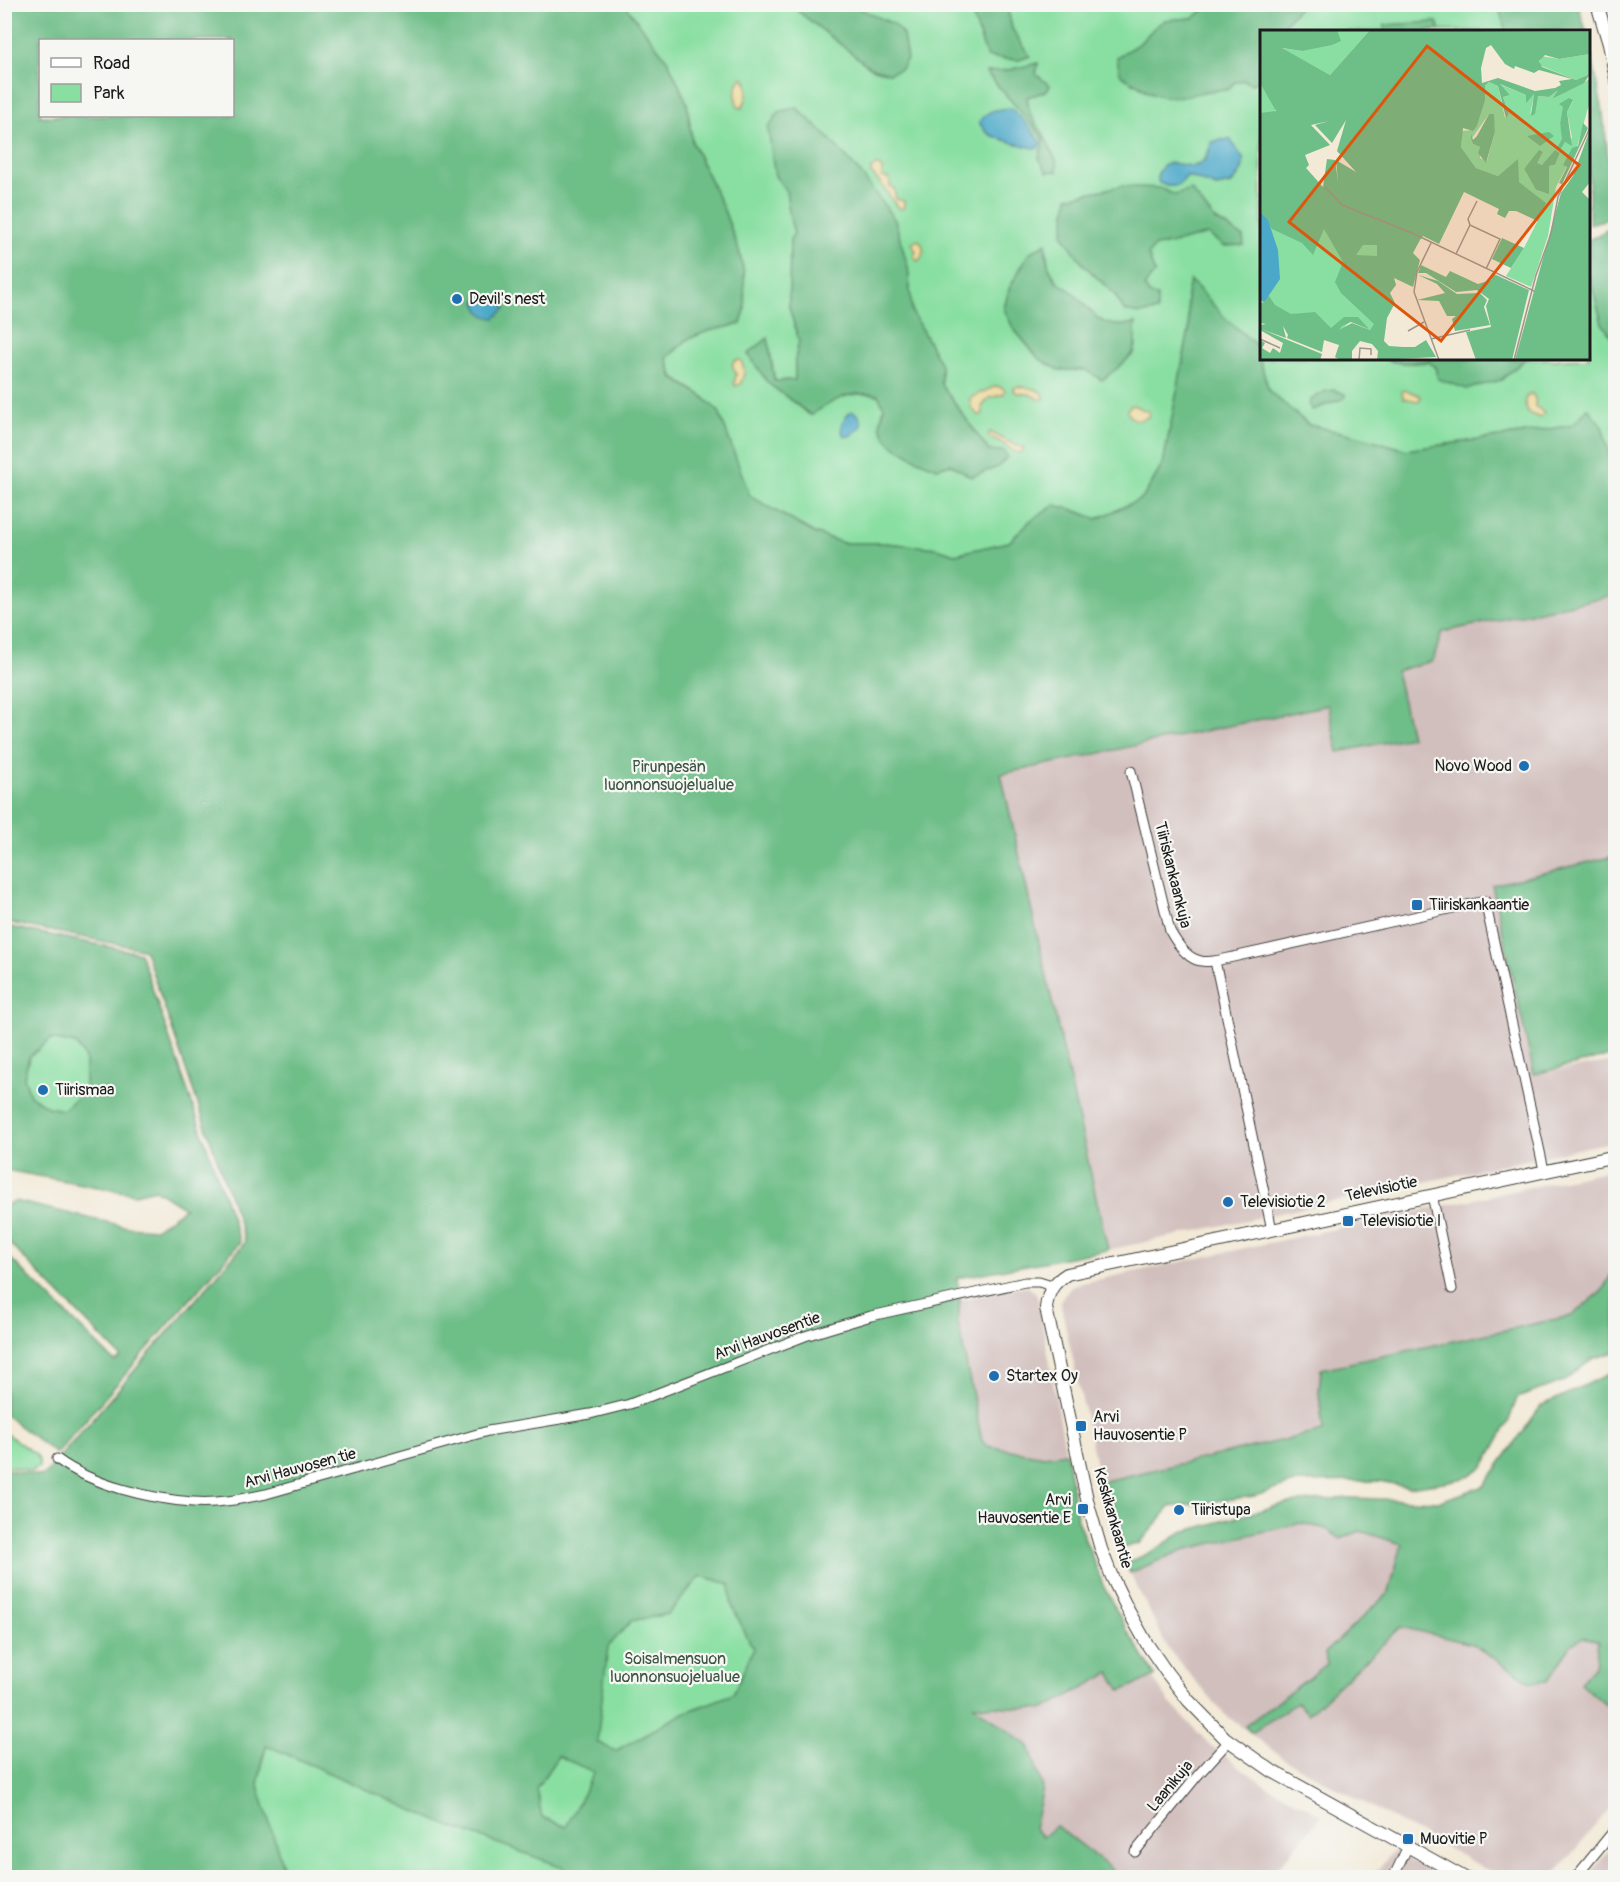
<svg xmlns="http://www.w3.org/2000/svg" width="1620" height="1882" viewBox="0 0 1620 1882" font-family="Pangolin,sans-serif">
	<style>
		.industrial { fill: #d1bfbd }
		.green { fill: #89dfa2; stroke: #527e5f; stroke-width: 1.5; fill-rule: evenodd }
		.forest { fill: #6ebe88; stroke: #456d52; stroke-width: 1.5; fill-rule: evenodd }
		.sand { fill: #eeda9e; stroke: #857b5d; stroke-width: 1.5 }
		.water { fill: #4ba8c9; stroke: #346272; stroke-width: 1.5 }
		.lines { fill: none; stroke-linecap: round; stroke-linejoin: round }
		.minor-casing { stroke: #3c3b38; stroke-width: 11 }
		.tertiary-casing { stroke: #3c3b38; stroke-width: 14 }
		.minor { stroke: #fff; stroke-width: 9 }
		.tertiary { stroke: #fff; stroke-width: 12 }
		.poi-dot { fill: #1f6fb2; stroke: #f6f6f2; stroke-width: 2 }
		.labels { text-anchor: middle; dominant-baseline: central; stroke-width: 4.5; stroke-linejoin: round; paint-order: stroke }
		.poi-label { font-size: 16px; fill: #1c1c1c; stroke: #f6f6f2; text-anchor: start }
		.park-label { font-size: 16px; fill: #3d5644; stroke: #f6f6f2 }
		.street-label { font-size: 16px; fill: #1c1c1c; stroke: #f6f6f2 }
		.inset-road { fill: none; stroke: #9c978c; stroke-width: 1.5 }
		.view { fill: #de560d; fill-opacity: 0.15; stroke: #de560d; stroke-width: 3 }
		.inset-edge { fill: none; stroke: #1c1c1c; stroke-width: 3 }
	</style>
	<rect width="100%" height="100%" fill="#f6f6f2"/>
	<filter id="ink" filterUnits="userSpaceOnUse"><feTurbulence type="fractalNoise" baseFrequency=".0167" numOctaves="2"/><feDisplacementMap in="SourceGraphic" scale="12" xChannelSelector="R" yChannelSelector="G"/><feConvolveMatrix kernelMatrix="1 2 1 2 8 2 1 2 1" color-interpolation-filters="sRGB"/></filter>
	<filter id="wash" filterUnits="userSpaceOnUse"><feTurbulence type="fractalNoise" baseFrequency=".008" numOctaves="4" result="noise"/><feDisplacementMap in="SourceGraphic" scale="24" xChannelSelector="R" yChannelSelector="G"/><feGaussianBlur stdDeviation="1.35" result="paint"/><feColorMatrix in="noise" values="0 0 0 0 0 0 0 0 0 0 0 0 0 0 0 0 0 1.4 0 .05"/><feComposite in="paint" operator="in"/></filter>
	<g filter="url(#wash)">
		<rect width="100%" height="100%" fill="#f2e9d6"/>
		<g class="industrial">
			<path d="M1615 595V856L1492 886 1534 1074 1615 1061V1141L1108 1250 1001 774 1328 705 1411 737 1396 671 1433 661 1442 632Z"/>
			<path d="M1615 1169V1267L1602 1291 1571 1316 1321 1369 1319 1393 1323 1431 1100 1482 1060 1301 1073 1285Z"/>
			<path d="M1019 1287H1028L1035 1292 1038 1299 1066 1453 1044 1456 988 1446 982 1441 958 1323 960 1300Z"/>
			<path d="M1301 1523 1326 1529 1341 1539 1360 1531 1402 1544 1389 1592 1364 1618 1472 1644 1531 1682 1548 1681 1571 1644 1584 1637 1598 1641 1595 1666 1580 1683 1615 1713V1802L1552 1877H1500L1284 1759 1223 1713 1169 1650 1130 1573 1183 1550Z"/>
			<path d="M1110 1673 1121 1690 1152 1677 1170 1703 1210 1745 1262 1783 1322 1815 1270 1877H1123L1056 1826 1042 1837 1034 1828 1043 1788 972 1705 1044 1709Z"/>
			<path d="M1615 1843V1877H1587Z"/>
			<path d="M1394 1851 1440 1877 1370 1878Z"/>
		</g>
		<g class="green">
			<path d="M1301 4 1498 5 1506 31H1440L1437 22 1385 25V31L1282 32 1286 22Z"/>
			<path d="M625 5H790L871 68 858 8 851 5H969L987 57 1019 60 1029 56 1012 29 1007 5H1210L1194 18 1165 20 1154 28 1140 43 1117 57 1132 83 1137 84 1147 92 1190 95 1202 91 1227 90 1235 82 1243 80 1251 84 1261 79 1262 264 1260 265 1262 288 1260 290 1262 292V358H1385C1398 365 1415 363 1429 362L1435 367 1438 379 1451 382 1501 380 1525 359H1551L1555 360 1559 359 1588 358 1589 274 1602 323 1615 342V476L1602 426 1588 409 1574 425 1520 434 1406 450 1366 438 1309 425 1269 391 1254 344 1224 317 1197 287 1190 281 1187 295 1189 330 1163 464 1143 498 1097 519 1071 509 1031 520 1009 542 955 554 937 548 884 543H843L814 533 749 496 719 412 701 395 674 378 667 358 688 339 708 331 741 324 744 273 739 251 724 210 692 142 687 103ZM1038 63 1036 74 1047 91 1027 97 1029 112 1037 126 1043 133 1057 171 1039 158 1044 140C1026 116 1006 95 987 73L1009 70ZM779 112 908 267 912 312 941 365V384L990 452 1003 451 937 468 880 426 884 407 878 395C848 390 836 399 810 415L768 383 748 354 768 339 775 381 795 380V360L799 341 789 307 790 240 794 233 790 218 786 190 775 176 768 128ZM1212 142 1242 170 1232 184 1216 187 1187 176 1177 186H1167L1159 183 1167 164C1173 162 1175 164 1181 165 1201 170 1206 159 1212 142ZM1160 188 1175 195 1191 190 1214 219 1243 237 1223 246 1208 234 1170 244 1154 246 1148 255 1154 273 1144 286 1149 294 1125 311 1114 294 1082 263ZM1046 244 1048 265 1057 281 1074 294 1093 316 1105 323 1119 326 1135 323 1134 333 1136 345 1134 354 1123 362 1086 370H1059L1038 358 1013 328 1009 289 1029 253Z"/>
			<path d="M51 1039 76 1044 85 1058V1091L63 1110 47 1107 30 1095 24 1077 29 1057Z"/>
			<path d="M4 1432 35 1454 39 1460V1467L31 1471 5 1466Z"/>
			<path d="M701 1576 730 1584 742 1599 763 1682 616 1877 5 1878 280 1712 600 1630Z"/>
		</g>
		<g class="forest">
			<path d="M1210 4 1301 5 1286 22 1282 31 1262 32V67L1260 71 1261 72V79L1251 84 1243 80 1235 82 1227 90C1204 88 1181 102 1158 95 1149 93 1145 88 1137 84 1119 76 1120 77 1117 57L1140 43 1154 28 1165 20 1194 18Z"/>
			<path d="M5 5H625L668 61 687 103 692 142 724 210 739 251 744 273 745 310 741 324 708 331 688 339 667 358 673 378 701 395 719 412 750 496 814 533 843 543H884L937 548 955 554 1009 542 1031 520 1055 505 1071 509 1097 519 1143 498 1163 464 1189 330 1187 295 1190 281 1197 287 1224 317 1255 344 1269 391 1309 425 1366 438 1406 450 1520 434 1573 425 1588 408 1602 426 1615 476V595L1442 632 1433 661 1396 671 1411 737 1338 752 1328 705 1001 774 1108 1250 957 1278 960 1300 958 1323 982 1441 988 1446 1044 1456 1066 1453 1078 1522 1104 1587 1127 1630 1155 1676 1121 1691 1110 1673 1044 1709 973 1705 1029 1746 1043 1788 1034 1828 1042 1837 1056 1826 1118 1874 1117 1877H566L563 1867 446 1825 266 1745 258 1785 286 1877H5L4 1469 41 1476 45 1474 244 1244 245 1240 145 951 142 949 5 922ZM40 40H232V116H40ZM701 1576 730 1584 731 1604 753 1649 733 1694 684 1713 615 1751 597 1742 608 1647 631 1621 668 1614ZM558 1756 594 1772 566 1827 542 1817 536 1789Z"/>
			<path d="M790 5H851L894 24 903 35 907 59 901 69 889 73 871 68Z"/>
			<path d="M969 5H1007L1012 29 1030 56 1019 60 987 57Z"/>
			<path d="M1498 5H1578L1586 31H1506Z"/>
			<path d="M1437 22 1440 31H1385V25Z"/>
			<path d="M1589 44 1602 107 1609 164 1612 218 1589 224Z"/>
			<path d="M1038 63 1036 74 1050 86 1047 91 1027 97 1029 112 1037 126 1043 133 1057 163V171L1047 172 1039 158 1044 139C1026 116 1005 95 986 72L1009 70Z"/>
			<path d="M796 107 829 138 862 175 895 220 908 267 912 312 941 365V384L989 451H1004L1007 457 998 467 971 477 951 464 937 468 918 460 894 446 887 439 880 426 884 407 878 395C847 390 836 399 811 415L768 383 748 354 768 338 774 381 795 380V360L799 341 789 307 790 240 794 233 790 218 786 190 775 176 768 128 779 112Z"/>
			<path d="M1121 186 1160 188 1175 195 1191 190 1214 219 1243 237 1244 245 1223 246 1208 234 1170 244 1155 246 1148 255 1155 273 1144 286 1149 294 1157 297V311L1140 314 1125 311 1114 294 1082 263 1063 235 1068 197Z"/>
			<path d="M1612 227 1616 272 1615 342 1602 323 1589 274V240Z"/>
			<path d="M1046 243C1045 256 1048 272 1058 282 1063 286 1069 289 1073 293 1097 315 1098 331 1136 323 1134 331 1136 339 1135 347 1134 357 1111 373 1102 380L1086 370H1059L1038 358 1013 328 1004 309 1009 289 1029 253Z"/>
			<path d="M1385 359H1525L1501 380 1467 389 1438 379 1435 367 1429 362C1415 363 1398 365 1385 359Z"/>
			<path d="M1334 390 1345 394V398L1312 410 1309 405 1311 399 1326 391Z"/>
			<path d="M1615 856V1055L1534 1074 1492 885Z"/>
			<path d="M5 926 140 953 240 1242 56 1454 5 1415V1253L115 1362 121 1357 5 1239V1206L15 1201 128 1227 155 1229 185 1208 155 1189 135 1194 5 1170ZM51 1039 76 1044 85 1058V1091L63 1110 47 1107 30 1095 24 1077 29 1057Z"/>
			<path d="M1615 1267V1352L1592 1359 1566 1380 1517 1398 1508 1423 1484 1466 1465 1478 1444 1482 1409 1487 1379 1481 1297 1482 1255 1496 1170 1507 1140 1543 1119 1549 1100 1482 1323 1431 1319 1393 1321 1369 1571 1316 1602 1291Z"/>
			<path d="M1615 1371V1713L1580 1683 1595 1666 1598 1641 1583 1637 1571 1645 1548 1681 1531 1682 1472 1644 1401 1627 1308 1714 1297 1702 1252 1733 1245 1726 1327 1664 1325 1653 1389 1592 1402 1544 1360 1531 1341 1539 1326 1529 1301 1523 1183 1550 1130 1573 1126 1564 1155 1550 1182 1532 1287 1503 1349 1498 1440 1501 1484 1486 1541 1406Z"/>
		</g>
		<g class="sand">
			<path d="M743 77C751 85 747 99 742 108L738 107C734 97 735 84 743 77Z"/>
			<path d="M875 166H879L882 169V177L888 178 890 181V187L894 188 896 199 904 201V206L902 209 898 208 882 185 871 173V169Z"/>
			<path d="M917 240 921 242C924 249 925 255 918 261L915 259 914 255 916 252 912 244Z"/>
			<path d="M736 360H740C746 368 745 376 740 384L736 386 734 384 736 374 732 364Z"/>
			<path d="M996 386 1003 388 1005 391 1004 394 989 398 982 407 983 413 981 415H978L971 408 970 398Z"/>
			<path d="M1018 386C1028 388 1042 388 1045 398L1040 400 1029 394 1017 393 1013 389Z"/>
			<path d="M1406 390 1421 396 1420 400 1417 401 1403 398 1402 391Z"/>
			<path d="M1531 393 1535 398 1536 406 1544 413 1540 418 1528 413 1525 405V398Z"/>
			<path d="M1133 405 1149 412 1148 417C1140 422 1128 420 1127 410L1130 406Z"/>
			<path d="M990 432 1013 444 1024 448 1023 450 1020 453C1012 452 1009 447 1002 443 998 440 993 439 988 436Z"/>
		</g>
		<g class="water">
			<path d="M1010 108C1023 117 1032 129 1041 142L1038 148C1031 149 996 138 989 134 984 131 982 127 979 122 987 110 996 109 1010 108Z"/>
			<path d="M1230 139 1244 160 1242 170 1232 183 1217 187 1187 176 1178 186H1167L1159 183 1157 177C1166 147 1190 178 1205 160 1208 156 1210 148 1212 142L1219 140Z"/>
			<path d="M482 295 494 297 506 308 495 318C483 317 479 312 476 301Z"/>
			<path d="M852 411C860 415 862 419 861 427L850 436H844C838 426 844 417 852 411Z"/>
		</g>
	</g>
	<g filter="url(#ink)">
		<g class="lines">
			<g class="minor-casing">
				<g id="minor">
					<path d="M1131 771 1170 931C1176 942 1187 959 1201 961 1205 962 1211 961 1215 961"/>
					<path d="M1432 1195 1452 1289"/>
					<path d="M1272 1230 1215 961 1485 901 1544 1170"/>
					<path d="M57 1459C92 1485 150 1499 193 1502 217 1504 242 1499 266 1494L488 1431 590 1414 630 1404 805 1336 871 1316 1025 1282H1039L1052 1286"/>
					<path d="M1135 1852 1198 1775 1229 1741"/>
					<path d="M1393 1878 1408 1846"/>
					<path d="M1575 1878 1616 1828"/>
				</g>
			</g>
			<g class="tertiary-casing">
				<g id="tertiary">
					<path d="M1597 4 1609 44 1616 79"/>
					<path d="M1465 1878 1272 1771 1225 1738 1188 1700 1167 1673 1147 1644 1129 1612 1112 1577 1101 1549 1088 1504 1046 1308C1048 1291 1053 1283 1067 1274L1616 1156"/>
				</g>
			</g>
			<use href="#minor" class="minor"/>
			<use href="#tertiary" class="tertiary"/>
		</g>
	</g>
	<g class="poi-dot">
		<circle cx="457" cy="299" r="6"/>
		<circle cx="1524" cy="766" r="6"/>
		<rect x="1411" y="899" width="12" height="12" rx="3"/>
		<circle cx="43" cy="1090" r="6"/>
		<circle cx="1228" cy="1202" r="6"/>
		<rect x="1342" y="1215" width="12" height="12" rx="3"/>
		<circle cx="994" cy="1376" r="6"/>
		<rect x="1075" y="1420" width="12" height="12" rx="3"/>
		<rect x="1077" y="1503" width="12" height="12" rx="3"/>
		<circle cx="1179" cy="1510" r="6"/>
		<rect x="1402" y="1833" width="12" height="12" rx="3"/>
	</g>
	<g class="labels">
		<g class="poi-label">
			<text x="469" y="299">Devil's nest</text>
			<text x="1512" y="766" text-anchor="end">Novo Wood</text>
			<text x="1429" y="905">Tiiriskankaantie</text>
			<text x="55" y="1090">Tiirismaa</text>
			<text x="1240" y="1202">Televisiotie 2</text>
			<text x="1360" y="1221">Televisiotie I</text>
			<text x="1006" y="1376">Startex Oy</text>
			<text x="1093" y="1417">Arvi<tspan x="1093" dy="18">Hauvosentie P</tspan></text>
			<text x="1071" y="1500" text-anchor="end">Arvi<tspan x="1071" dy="18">Hauvosentie E</tspan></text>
			<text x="1191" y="1510">Tiiristupa</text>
			<text x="1420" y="1839">Muovitie P</text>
		</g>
		<g class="park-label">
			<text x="669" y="767">Pirunpesän<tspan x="669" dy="18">luonnonsuojelualue</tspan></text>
			<text x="675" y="1659">Soisalmensuon<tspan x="675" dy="18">luonnonsuojelualue</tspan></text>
		</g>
		<g class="street-label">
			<text transform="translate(1173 875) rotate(76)">Tiiriskankaankuja</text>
			<text transform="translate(1381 1189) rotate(-12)">Televisiotie</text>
			<text transform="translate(767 1336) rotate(-20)">Arvi Hauvosentie</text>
			<text transform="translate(300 1468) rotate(-15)">Arvi Hauvosen tie</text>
			<text transform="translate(1113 1518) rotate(74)">Keskikankaantie</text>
			<text transform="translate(1170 1786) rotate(-50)">Laanikuja</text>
		</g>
	</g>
	<g transform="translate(1260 30)">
		<rect width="330" height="330" fill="#f2e9d6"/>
		<path d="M45 0H110L70 45 21 18 42 21ZM330 24V44L316 50 279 35 281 26 299 29ZM330 49V71L317 117 296 157 288 206 271 257 246 246 264 218 283 180V171L266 161 258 152V130L238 146 216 138 201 117 202 101 213 100 217 96 225 71V56L229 52 238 56 245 88 249 84 243 67 250 65 239 54 266 65V72L270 64 274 65 270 85 278 66 289 67 299 59 292 69ZM313 71 307 82 312 108 304 113 300 93 304 76 300 75ZM229 84H233L235 102 227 131 220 128V117L213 114 212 108ZM283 122 276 134 282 135 300 123 295 135 289 136 286 163 276 160 264 139ZM0 53 15 77V84L0 83ZM0 169 57 196 117 215 122 292 110 300 90 291 76 306 49 287 13 296 5 270 19 245 15 216 0 182Z" fill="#89dfa2" fill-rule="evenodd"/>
		<path d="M0 0H77L81 11 72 15 42 21 22 18 70 45 110 0 330 2V24L299 29 285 25 279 31 282 37 316 50 330 44 324 53 292 69 298 60 289 67 278 66 275 84 271 86 274 64 266 73V65L240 54 250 65 243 67 249 84 246 88 238 56 229 52 225 56V71L217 96 213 101 203 98 201 117 216 138 238 146 258 129 259 152 286 173 278 191 256 181H249L245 188 237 184 239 179 204 162 179 214 163 206 160 210 153 223 160 230 153 257 134 248 136 255 130 263 135 273 127 288 124 311 129 316 143 317H155L166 310 176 327 117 330 118 321 112 314 100 311 92 321V330H80L75 327 79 315 64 310 62 322 27 308 28 305 23 296 26 308 1 299 62 324 60 330H0V310L5 313 2 318 10 323 13 318 20 323 23 313 0 300V295L6 294 0 293V272L4 273 0 270 9 266 15 275 31 284 55 282 71 298 84 287H98L109 299 91 292 82 296 79 300 92 293 110 300 114 294 81 263 75 252 83 232 64 199 53 225 42 213 12 199 0 182V83L16 81 0 53ZM231 15 245 34 254 39 255 36 274 43 279 40 312 49 299 51 301 55 295 58 275 61 238 48 222 53 221 38 226 18ZM86 90 77 121 96 142 76 130 78 152 75 130 67 129 63 157 46 138 49 135 45 125 70 115 51 95 69 91 55 95 72 113ZM103 215H117V226L96 225ZM309 68 313 70 307 82 312 116 305 112 300 120 297 118 302 109 300 93 303 77 299 74ZM229 84H234L235 102 226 133 218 123 220 117 213 114 211 108V104L213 110 217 106ZM323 93 328 98 302 154 299 153 307 137 303 135 312 118 318 116ZM330 100V152L322 162 330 170V330H255L301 163 313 146ZM289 102 294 106 280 116 267 106ZM279 120 283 122 277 133 282 135 295 120 300 123 295 135 289 136V164L276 160 264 139ZM242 208 264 218 251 238 232 229ZM161 235 186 247 190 241 218 254 231 250 234 244 269 260 252 330H216L206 302 231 297 226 276 229 269 217 260 196 262 166 243H158ZM158 245 178 251 197 264 220 263 227 270 224 277 230 295 195 301 192 289 196 286H187L179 271 157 270 185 263 177 254Z" fill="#6ebe88" fill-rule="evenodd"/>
		<path d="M0 182 8 190 18 220 20 249 5 271 0 270Z" fill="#4ba8c9"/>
		<path class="inset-road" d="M65 157 82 175 152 203 274 261M210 195 208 189 217 171M171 213 157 242 154 262 179 330M196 224 210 195 240 209 226 239M148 301 164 292M0 309 20 318M171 309 210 300M99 330 100 318 111 319V325M254 330 276 245 291 204 298 167 330 98"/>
		<path class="view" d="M167 16 319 135 181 311 29 192Z"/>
		<rect width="330" height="330" class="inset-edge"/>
	</g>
	<rect width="1620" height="1882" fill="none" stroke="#f6f6f2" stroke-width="24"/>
	<rect x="39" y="39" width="195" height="78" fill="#f6f6f2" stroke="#9f9f9c" stroke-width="1.5"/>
	<rect x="51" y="58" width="30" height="9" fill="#ffffff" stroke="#9f9f9c" stroke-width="1.5"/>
	<text x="93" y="69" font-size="18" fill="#1c1c1c">Road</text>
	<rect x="51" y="84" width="30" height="18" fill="#89dfa2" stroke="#9f9f9c" stroke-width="1.5"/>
	<text x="93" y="99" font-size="18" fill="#1c1c1c">Park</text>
</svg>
